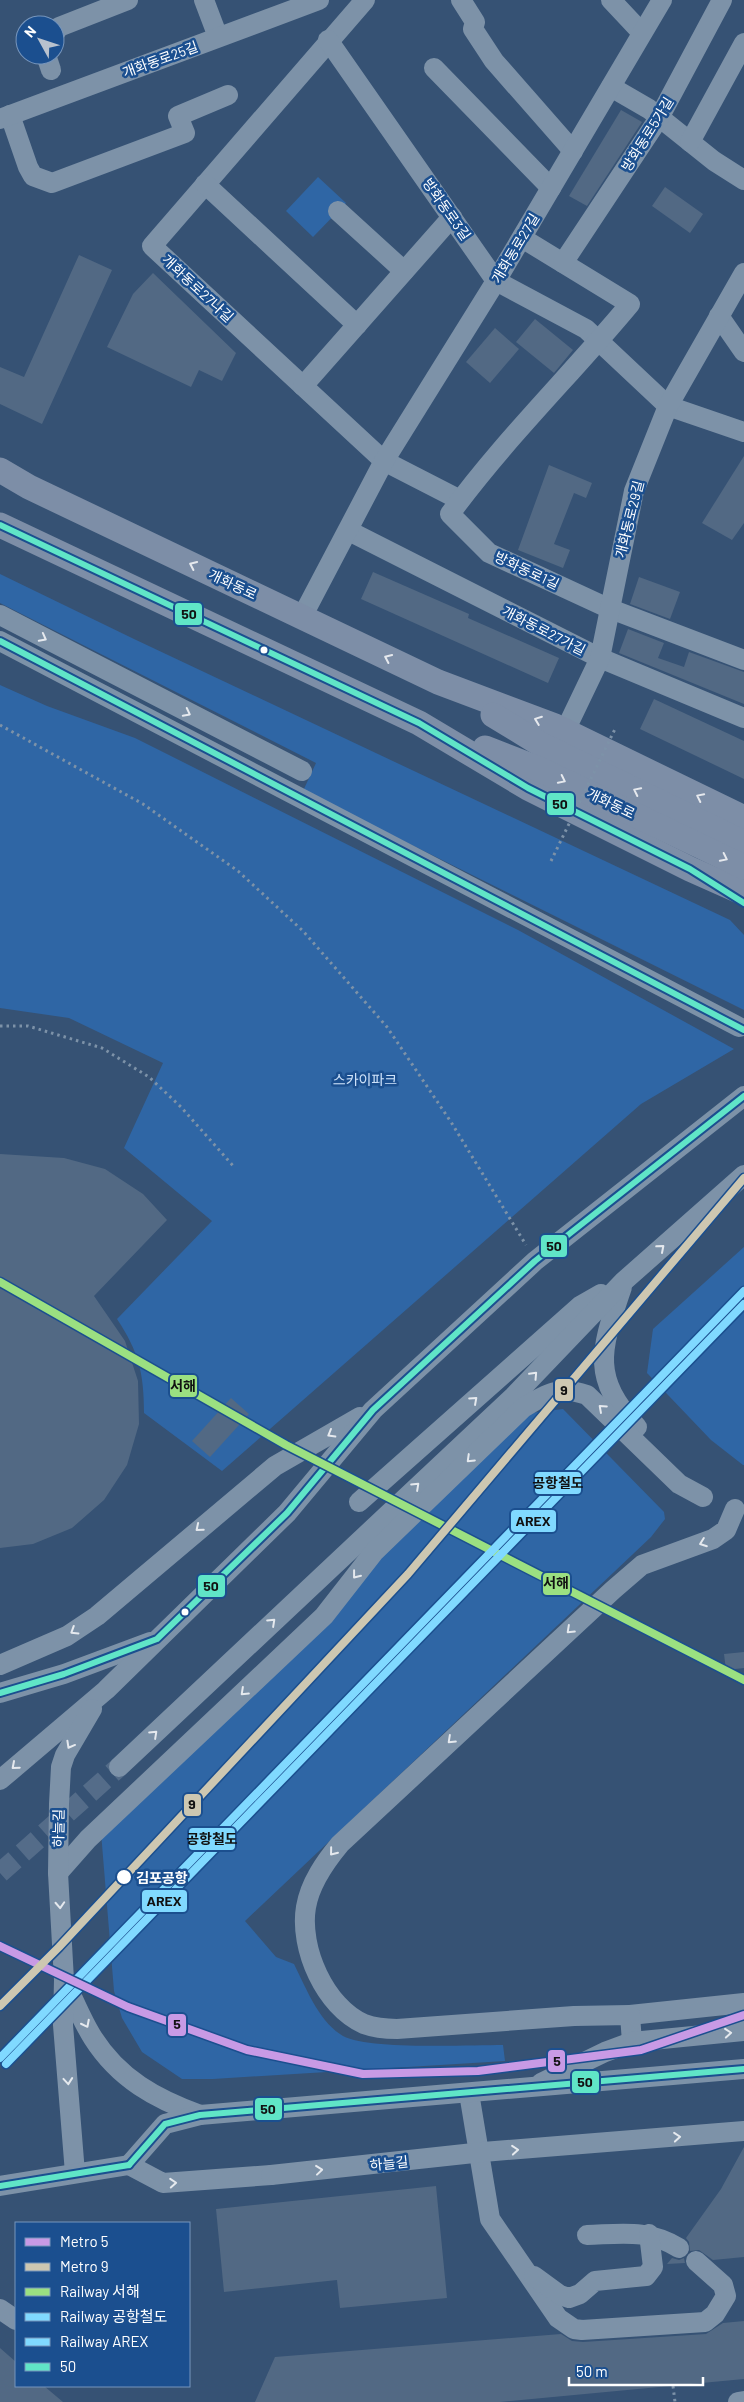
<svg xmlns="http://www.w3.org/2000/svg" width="744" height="2402" viewBox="0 0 744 2402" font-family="Barlow,'Noto Sans KR',sans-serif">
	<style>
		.green { fill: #2f66a5 }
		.building { fill: #526984 }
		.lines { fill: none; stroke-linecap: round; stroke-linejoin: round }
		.minor-tunnel { stroke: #546c89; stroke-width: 20; stroke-dasharray: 20 10; stroke-linecap: butt }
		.path { stroke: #7d92a8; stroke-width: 3; stroke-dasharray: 2.5 4; stroke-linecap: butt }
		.minor { stroke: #7d92a8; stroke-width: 20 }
		.major { stroke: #7d8ea7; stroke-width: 25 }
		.path-bridge { stroke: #7d92a8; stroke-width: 3; stroke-dasharray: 2.5 4; stroke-linecap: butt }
		.minor-bridge { stroke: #7d92a8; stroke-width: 20 }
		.bus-1-casing { stroke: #1b4f8f; stroke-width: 10 }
		.bus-1 { stroke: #60e5c7; stroke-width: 6 }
		.rail-1-casing { stroke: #1b4f8f; stroke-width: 11 }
		.rail-2-casing { stroke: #1b4f8f; stroke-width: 11 }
		.rail-3-casing { stroke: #1b4f8f; stroke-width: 11 }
		.rail-1 { stroke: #9be081; stroke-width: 8 }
		.rail-2 { stroke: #80d9ff; stroke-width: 8 }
		.rail-3 { stroke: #80d9ff; stroke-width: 8 }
		.metro-1-casing { stroke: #1b4f8f; stroke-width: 11 }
		.metro-2-casing { stroke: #1b4f8f; stroke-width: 11 }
		.metro-1 { stroke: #c89ae5; stroke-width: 8 }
		.metro-2 { stroke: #cdc7b1; stroke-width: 8 }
		.oneway { stroke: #e5e8ed }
		.oneway2 { stroke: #e5e9ee }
		.bus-dot { fill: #fff; stroke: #1b4f8f; stroke-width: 2 }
		.labels { text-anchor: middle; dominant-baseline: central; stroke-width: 5; stroke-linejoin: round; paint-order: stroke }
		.street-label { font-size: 14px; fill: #fff; stroke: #1b4f8f }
		.park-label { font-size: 14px; fill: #cfe3fa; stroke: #1b4f8f }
		.stop-label { font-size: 14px; font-weight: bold; fill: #fff; stroke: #1b4f8f; text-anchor: start }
		.line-badge { stroke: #1b4f8f; stroke-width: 2 }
		.pale-badge-label { font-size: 14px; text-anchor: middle; font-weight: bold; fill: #111 }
	</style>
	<rect width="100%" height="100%" fill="#365274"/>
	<g class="green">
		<path d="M318 177 346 203 313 237 286 211Z"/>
		<path d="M0 574 134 639 730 920 744 935V1010L303 791 316 763 0 603Z"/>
		<path d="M0 685 47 706 135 738 518 930 734 1049 641 1104 222 1471 144 1413C144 1374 139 1352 117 1319L212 1221 124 1148 163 1063 69 1018 0 1008Z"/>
		<path d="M744 1247V1465H743L711 1440 647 1373 653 1329Z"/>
		<path d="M563 1409 664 1512 665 1519 651 1537 245 1921 276 1957 294 1964C306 1988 319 2022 343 2036 369 2050 469 2045 503 2045L505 2061 213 2079H182L142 2052 122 2018 114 1991 100 1820 530 1413Z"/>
	</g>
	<g class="building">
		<path d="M621 110 642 122 587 206 569 196Z"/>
		<path d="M665 187 703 214 690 233 652 206Z"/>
		<path d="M79 255 112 270 42 424 0 404V367L24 377Z"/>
		<path d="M153 273 236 353 222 381 199 370 191 387 107 347 133 294Z"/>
		<path d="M535 319 573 350 554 373 516 342Z"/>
		<path d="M495 328 519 349 490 383 466 362Z"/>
		<path d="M744 456V523L732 540 702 523Z"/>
		<path d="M549 465 592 483 586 498 574 493 554 544 570 550 563 568 518 550Z"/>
		<path d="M373 572 469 614 468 618 559 658 548 683 361 599Z"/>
		<path d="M639 577 680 592 670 619 630 604Z"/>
		<path d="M628 629 664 643 658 658 684 667 689 652 744 672V704L619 653Z"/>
		<path d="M654 699 744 741V779L640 729Z"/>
		<path d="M0 1154 64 1158 105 1169 143 1194 167 1220 94 1296 125 1341 138 1381 139 1424 127 1465 104 1500 72 1528 33 1544 0 1548Z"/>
		<path d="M231 1398 249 1414 210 1457 192 1441Z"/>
		<path d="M744 1652V1668L726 1670 724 1654Z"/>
		<path d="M744 2147V2257L713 2260 699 2250 690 2251 689 2242 686 2238 721 2189Z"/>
		<path d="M436 2186 447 2298 340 2308 337 2280 224 2292 216 2209Z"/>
		<path d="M672 2258 679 2260 684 2258 685 2263 667 2264Z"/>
		<path d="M744 2321V2379L500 2402H255L275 2357 561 2334 572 2341 583 2342 706 2334 723 2323Z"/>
		<path d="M0 2348 16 2362V2386H44L63 2402H0Z"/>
	</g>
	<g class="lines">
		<path class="minor-tunnel" d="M0 1873 119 1767"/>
		<g class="path">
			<path d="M0 725 143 804 238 871 303 931 387 1027 451 1122 526 1245"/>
			<path d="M0 1026H28L102 1048 149 1077 181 1107 235 1168"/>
			<path d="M673 2386 675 2402"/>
		</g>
		<g class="minor">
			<path d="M204 0 218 37"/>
			<path d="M365 0 152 246 384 461 460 500"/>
			<path d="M461 0 475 22 473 29 494 61 573 151"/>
			<path d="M611 0 642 33"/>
			<path d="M55 33 59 27 128 0"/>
			<path d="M328 40 496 281 586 329 668 406 744 432"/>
			<path d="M46 55 51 70"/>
			<path d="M434 68 551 188"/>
			<path d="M611 87 649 109 714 161 744 180"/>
			<path d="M10 115 28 167 33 176 52 183 185 133 178 116 228 95"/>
			<path d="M0 119 319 0"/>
			<path d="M690 142 744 43"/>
			<path d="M205 184 357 325"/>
			<path d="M338 211 404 271"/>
			<path d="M522 238 630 304C571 375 504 440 450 514L489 553 608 608 744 660"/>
			<path d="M563 263 659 118 722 0"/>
			<path d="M719 316 744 352"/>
			<path d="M303 386 452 217"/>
			<path d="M349 531 600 658 744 718"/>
			<path d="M0 615 302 771"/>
			<path d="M302 617 384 461 496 281 662 0"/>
			<path d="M0 641 739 1027"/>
			<path d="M565 731 600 658 634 491 668 406 744 273"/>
			<path d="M622 1287C602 1347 589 1376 637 1427"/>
			<path d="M359 1502 580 1306 601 1294"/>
			<path d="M0 1665 67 1636 97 1616 275 1466 360 1417"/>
			<path d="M0 1693 64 1674 150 1642"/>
			<path d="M119 1767 514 1396 624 1281 744 1175"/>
			<path d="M0 1780 106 1690 287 1513 373 1410 535 1261 744 1096"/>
			<path d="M58 1873 88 1839 324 1616 374 1552 523 1408C547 1393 559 1386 587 1395L679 1484 703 1497"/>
			<path d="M65 1982C74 2000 82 2021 93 2038 119 2079 156 2099 200 2115"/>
			<path d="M630 2015 744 2003"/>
			<path d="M632 2042 630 2015 574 2016 397 2029C385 2029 375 2028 364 2024 325 2007 299 1948 306 1907 310 1883 325 1862 340 1844L613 1590 642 1565 713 1539 726 1530 735 1509"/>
			<path d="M541 2083 605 2052 632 2042 744 2031"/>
			<path d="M469 2093 490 2219 558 2318 574 2329 582 2330 705 2322 715 2314 726 2296 723 2285 696 2261"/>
			<path d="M129 2165 165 2124 200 2115 744 2069"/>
			<path d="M129 2165 163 2183 271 2175"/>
			<path d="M75 2173 63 2025 64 1980 58 1873 59 1804 61 1767 65 1755 92 1709"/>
			<path d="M0 2186 129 2165"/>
			<path d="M587 2235C622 2234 648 2229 679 2248"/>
			<path d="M534 2276 560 2295 569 2298 580 2294 595 2281 646 2276 653 2267 649 2234"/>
			<path d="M0 2309 16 2320"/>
			<path d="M738 2402 744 2401"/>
		</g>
		<g class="major">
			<path d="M0 470 29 487 438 682 555 726 744 818"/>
			<path d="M0 525 419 723 528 788 690 869 744 893"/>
			<path d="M493 715 542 745 744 843"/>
			<path d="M485 748 539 769 744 867"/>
		</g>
		<path class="path-bridge" d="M551 861 615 729"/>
		<path class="minor-bridge" d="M271 2175 483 2152 744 2131"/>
		<g class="bus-1-casing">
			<g id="bus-1">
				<path d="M0 525 419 723 528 788 690 869 744 903"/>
				<path d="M0 641 744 1030"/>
				<path d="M0 1693 64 1674 157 1639 287 1513 373 1410 535 1261 744 1096"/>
				<path d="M129 2165 165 2124 200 2115 744 2069"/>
				<path d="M0 2186 129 2165"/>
			</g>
		</g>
		<use href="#bus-1" class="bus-1"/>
		<g class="rail-1-casing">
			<path id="rail-1" d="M0 1282 286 1445 744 1680"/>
		</g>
		<g class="rail-2-casing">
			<path id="rail-2" d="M0 2058 744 1291"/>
		</g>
		<g class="rail-3-casing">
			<path id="rail-3" d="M6 2064 744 1304"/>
		</g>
		<use href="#rail-1" class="rail-1"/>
		<use href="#rail-2" class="rail-2"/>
		<use href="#rail-3" class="rail-3"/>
		<g class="metro-1-casing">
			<path id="metro-1" d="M0 1946 128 2007 247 2050 363 2074 478 2071 641 2050 744 2015"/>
		</g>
		<g class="metro-2-casing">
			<path id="metro-2" d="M0 2006 59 1947 408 1574 744 1178"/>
		</g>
		<use href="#metro-1" class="metro-1"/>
		<use href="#metro-2" class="metro-2"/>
	</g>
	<defs><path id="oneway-chevron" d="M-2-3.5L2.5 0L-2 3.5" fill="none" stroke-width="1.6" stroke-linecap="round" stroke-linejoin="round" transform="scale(1.25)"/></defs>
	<g class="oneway">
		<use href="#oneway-chevron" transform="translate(193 565) rotate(-155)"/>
		<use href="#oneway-chevron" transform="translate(388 658) rotate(-155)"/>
		<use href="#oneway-chevron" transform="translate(538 720) rotate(-159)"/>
		<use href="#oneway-chevron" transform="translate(562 780) rotate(26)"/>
		<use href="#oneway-chevron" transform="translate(637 791) rotate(-154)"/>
		<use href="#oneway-chevron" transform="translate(700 797) rotate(-154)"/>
		<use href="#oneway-chevron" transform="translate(724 858) rotate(26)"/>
	</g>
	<g class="oneway2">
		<use href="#oneway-chevron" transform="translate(43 638) rotate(28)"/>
		<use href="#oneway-chevron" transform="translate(187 713) rotate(27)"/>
		<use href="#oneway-chevron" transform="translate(661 1248) rotate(-41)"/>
		<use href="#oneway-chevron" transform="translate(534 1375) rotate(-47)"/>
		<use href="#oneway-chevron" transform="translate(474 1400) rotate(-42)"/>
		<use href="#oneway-chevron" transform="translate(602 1408) rotate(-138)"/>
		<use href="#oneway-chevron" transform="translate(331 1434) rotate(150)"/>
		<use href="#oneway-chevron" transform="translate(470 1459) rotate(136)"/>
		<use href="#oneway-chevron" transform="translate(416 1486) rotate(-43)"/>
		<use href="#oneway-chevron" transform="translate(199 1528) rotate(140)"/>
		<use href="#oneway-chevron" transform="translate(703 1543) rotate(160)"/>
		<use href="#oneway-chevron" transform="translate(356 1575) rotate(128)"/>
		<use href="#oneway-chevron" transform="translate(272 1622) rotate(-43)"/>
		<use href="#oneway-chevron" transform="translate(570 1630) rotate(137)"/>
		<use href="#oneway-chevron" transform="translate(74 1631) rotate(148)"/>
		<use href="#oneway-chevron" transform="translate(244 1692) rotate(137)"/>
		<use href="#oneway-chevron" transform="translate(154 1734) rotate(-43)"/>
		<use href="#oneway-chevron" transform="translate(451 1740) rotate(137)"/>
		<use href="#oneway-chevron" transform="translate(70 1745) rotate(119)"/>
		<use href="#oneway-chevron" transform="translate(15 1766) rotate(139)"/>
		<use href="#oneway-chevron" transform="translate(333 1852) rotate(129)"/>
		<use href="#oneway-chevron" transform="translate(60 1905) rotate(87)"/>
		<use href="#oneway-chevron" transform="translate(86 2024) rotate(63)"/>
		<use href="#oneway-chevron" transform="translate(728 2033) rotate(-5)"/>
		<use href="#oneway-chevron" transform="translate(68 2081) rotate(85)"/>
		<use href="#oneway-chevron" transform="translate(677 2137) rotate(-5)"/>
		<use href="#oneway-chevron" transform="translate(515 2150) rotate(-5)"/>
		<use href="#oneway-chevron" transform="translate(319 2170) rotate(-6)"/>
		<use href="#oneway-chevron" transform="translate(173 2183) rotate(-4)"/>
	</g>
	<g class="bus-dot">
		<circle cx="264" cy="650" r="4.5"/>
		<circle cx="185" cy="1612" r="4.5"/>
		<circle cx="124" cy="1877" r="8"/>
	</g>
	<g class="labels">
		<g class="street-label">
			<text transform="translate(160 59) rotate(-20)">개화동로25길</text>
			<text transform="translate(647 134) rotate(-58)">방화동로5가길</text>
			<text transform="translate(447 209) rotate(55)">방화동로3길</text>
			<text transform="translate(515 248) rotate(-59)">개화동로27길</text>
			<text transform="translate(198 288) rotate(43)">개화동로27나길</text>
			<text transform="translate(629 519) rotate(-76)">개화동로29길</text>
			<text transform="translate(527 570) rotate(25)">방화동로1길</text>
			<text transform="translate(233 584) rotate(25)">개화동로</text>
			<text transform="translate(544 630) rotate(27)">개화동로27가길</text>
			<text transform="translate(611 803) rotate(26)">개화동로</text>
			<text transform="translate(58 1828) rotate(-89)">하늘길</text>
			<text transform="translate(389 2163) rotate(-6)">하늘길</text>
		</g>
		<g class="park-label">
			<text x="365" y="1079">스카이파크</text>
		</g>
		<g class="stop-label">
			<text x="136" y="1877">김포공항</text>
		</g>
	</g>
	<g class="line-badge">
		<rect x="174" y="602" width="29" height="24" rx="5" fill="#60e5c7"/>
		<rect x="546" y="792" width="29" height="24" rx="5" fill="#60e5c7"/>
		<rect x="540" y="1234" width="28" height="24" rx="5" fill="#60e5c7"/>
		<rect x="169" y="1374" width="29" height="24" rx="5" fill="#9be081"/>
		<rect x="554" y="1378" width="20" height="24" rx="5" fill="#cdc7b1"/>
		<rect x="534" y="1471" width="48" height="24" rx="5" fill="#80d9ff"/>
		<rect x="510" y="1509" width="47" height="24" rx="5" fill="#80d9ff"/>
		<rect x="542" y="1572" width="29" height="24" rx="5" fill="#9be081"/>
		<rect x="197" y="1574" width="29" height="24" rx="5" fill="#60e5c7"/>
		<rect x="183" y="1793" width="19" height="24" rx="5" fill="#cdc7b1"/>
		<rect x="188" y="1827" width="48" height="24" rx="5" fill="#80d9ff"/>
		<rect x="141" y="1889" width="47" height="24" rx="5" fill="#80d9ff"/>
		<rect x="167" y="2013" width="20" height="24" rx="5" fill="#c89ae5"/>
		<rect x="547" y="2049" width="19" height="24" rx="5" fill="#c89ae5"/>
		<rect x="571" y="2070" width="29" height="24" rx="5" fill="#60e5c7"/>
		<rect x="254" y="2097" width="29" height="24" rx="5" fill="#60e5c7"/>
	</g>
	<g class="pale-badge-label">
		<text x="189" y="619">50</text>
		<text x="560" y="809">50</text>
		<text x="554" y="1251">50</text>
		<text x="183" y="1391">서해</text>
		<text x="564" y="1395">9</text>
		<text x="558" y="1488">공항철도</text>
		<text x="533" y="1526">AREX</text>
		<text x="556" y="1588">서해</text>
		<text x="211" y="1591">50</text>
		<text x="192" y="1809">9</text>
		<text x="212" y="1844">공항철도</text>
		<text x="164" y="1906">AREX</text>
		<text x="177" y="2029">5</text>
		<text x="557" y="2066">5</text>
		<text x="585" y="2087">50</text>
		<text x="268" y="2114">50</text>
	</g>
	<rect x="15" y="2222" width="175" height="165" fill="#1b4f8f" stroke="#7695bc"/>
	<rect x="25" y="2238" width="25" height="8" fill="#c89ae5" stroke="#7695bc"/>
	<text x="60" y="2247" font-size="15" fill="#ffffff">Metro 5</text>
	<rect x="25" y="2263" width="25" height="8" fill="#cdc7b1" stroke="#7695bc"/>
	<text x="60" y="2272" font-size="15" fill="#ffffff">Metro 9</text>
	<rect x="25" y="2288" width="25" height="8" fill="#9be081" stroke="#7695bc"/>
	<text x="60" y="2297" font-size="15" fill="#ffffff">Railway 서해</text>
	<rect x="25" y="2313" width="25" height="8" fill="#80d9ff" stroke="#7695bc"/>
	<text x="60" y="2322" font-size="15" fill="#ffffff">Railway 공항철도</text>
	<rect x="25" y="2338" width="25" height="8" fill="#80d9ff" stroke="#7695bc"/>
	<text x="60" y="2347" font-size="15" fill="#ffffff">Railway AREX</text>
	<rect x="25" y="2363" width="25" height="8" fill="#60e5c7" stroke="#7695bc"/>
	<text x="60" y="2372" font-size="15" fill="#ffffff">50</text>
	<g transform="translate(40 40) rotate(310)"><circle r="24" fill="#1b4f8f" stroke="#7695bc"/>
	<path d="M0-4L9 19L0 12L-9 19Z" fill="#b9c2ce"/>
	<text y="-8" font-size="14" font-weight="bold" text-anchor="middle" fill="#ffffff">N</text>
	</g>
	<path d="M569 2377v8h134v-8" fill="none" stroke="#ffffff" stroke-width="2.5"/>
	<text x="576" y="2377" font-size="15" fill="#ffffff" stroke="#1b4f8f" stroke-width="4" paint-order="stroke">50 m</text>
</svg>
